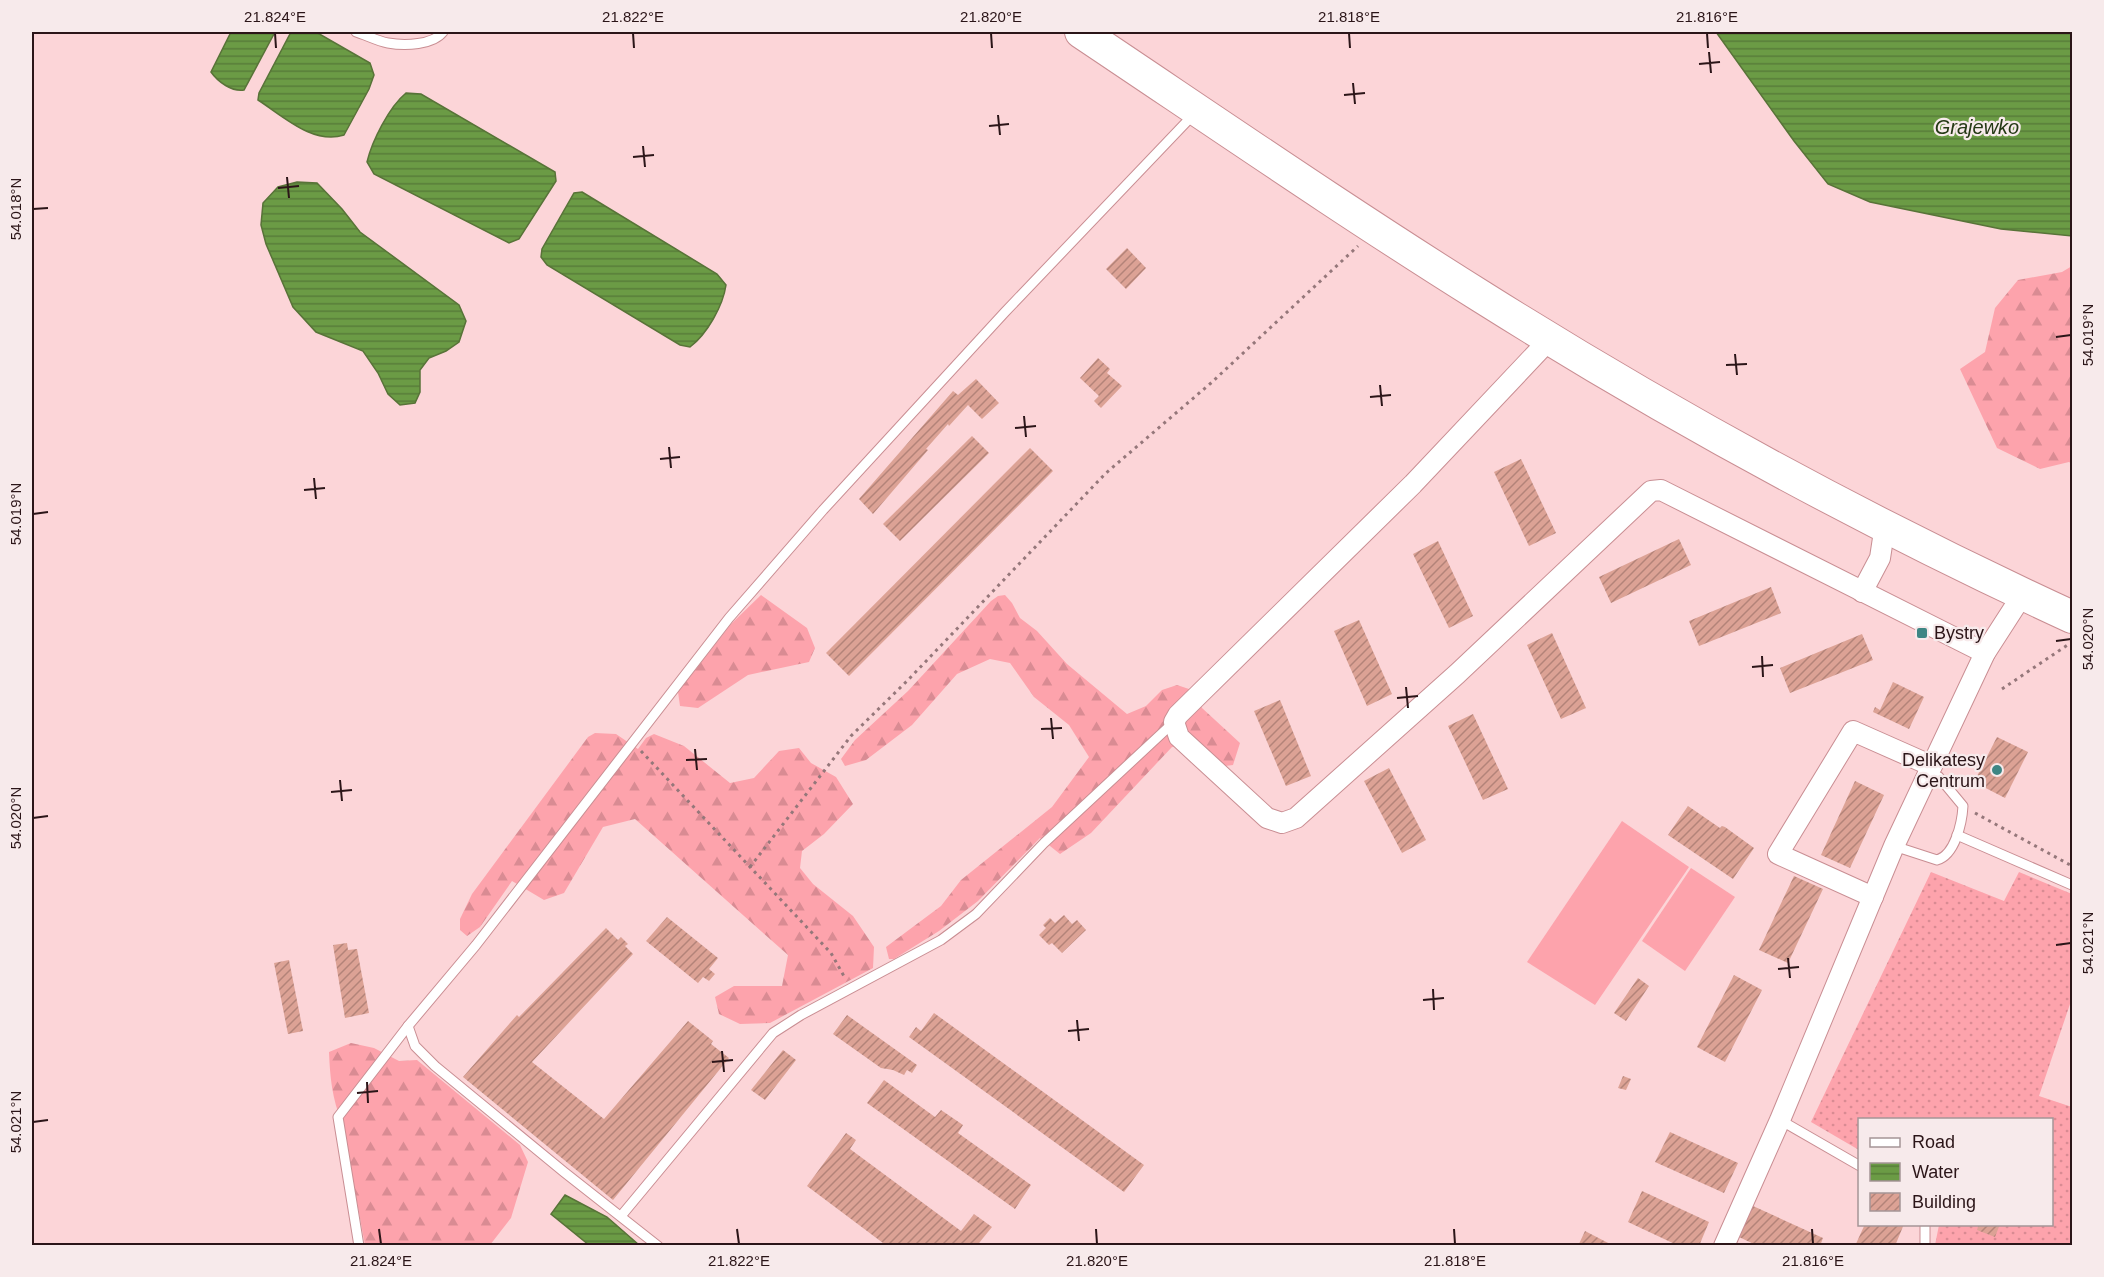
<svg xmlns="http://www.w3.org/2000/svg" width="2104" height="1277" viewBox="0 0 2104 1277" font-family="Arial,sans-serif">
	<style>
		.forest { fill: url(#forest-firs) }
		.garden { fill: url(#garden-dots) }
		.pitch { fill: #fda3ac }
		.water { fill: url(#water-rules); stroke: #587338; stroke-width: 1.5 }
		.building { fill: url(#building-hatch) }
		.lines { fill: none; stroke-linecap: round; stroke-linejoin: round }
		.service-casing { stroke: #c98e93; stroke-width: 11 }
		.minor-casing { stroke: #c98e93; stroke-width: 22 }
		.primary-casing { stroke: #c98e93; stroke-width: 34 }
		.path { stroke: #95777a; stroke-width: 3; stroke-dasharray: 3 4.5; stroke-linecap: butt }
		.service { stroke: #fff; stroke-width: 9 }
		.minor { stroke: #fff; stroke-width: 20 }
		.primary { stroke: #fff; stroke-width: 32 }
		.ticks { fill: none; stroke: #2b1518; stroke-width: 2 }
		.poi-dot { fill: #3e8684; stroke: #f7eaeb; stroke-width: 2 }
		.labels { text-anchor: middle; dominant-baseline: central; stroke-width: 4.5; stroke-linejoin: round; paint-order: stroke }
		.poi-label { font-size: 18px; fill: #2b1518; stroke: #f7eaeb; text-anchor: start }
		.water-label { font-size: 20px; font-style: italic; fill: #253915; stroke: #f7eaeb }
		.neatline { fill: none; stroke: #2b1518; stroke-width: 2 }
		.ticks-label { font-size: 15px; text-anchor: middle; fill: #2b1518 }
	</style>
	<defs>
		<pattern id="forest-firs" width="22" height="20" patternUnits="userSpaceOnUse" patternTransform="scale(1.5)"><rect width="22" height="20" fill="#fda3ac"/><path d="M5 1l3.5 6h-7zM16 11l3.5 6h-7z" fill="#d98b93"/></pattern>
		<pattern id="garden-dots" width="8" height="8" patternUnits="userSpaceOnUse" patternTransform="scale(1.5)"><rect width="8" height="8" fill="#fda3ac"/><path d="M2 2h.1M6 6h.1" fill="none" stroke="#d98b93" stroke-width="1.8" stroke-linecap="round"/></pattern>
		<pattern id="water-rules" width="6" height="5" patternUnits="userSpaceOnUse" patternTransform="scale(1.5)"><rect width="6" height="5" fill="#6b9b45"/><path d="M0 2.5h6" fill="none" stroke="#587d39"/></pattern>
		<pattern id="building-hatch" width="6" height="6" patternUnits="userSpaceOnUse" patternTransform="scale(1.5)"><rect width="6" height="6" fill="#dca295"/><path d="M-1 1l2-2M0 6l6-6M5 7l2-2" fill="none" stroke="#b38379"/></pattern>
	</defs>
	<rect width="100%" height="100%" fill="#fcd5d8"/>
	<g class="forest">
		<path d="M2072 266V464L2069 462 2040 469 1997 448 1960 369 1985 352 1995 308 2018 280 2062 272Z"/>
		<path d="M761 595 807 628 815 648 809 662 748 675 698 708 680 706 678 692 731 624Z"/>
		<path d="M1005 595 1012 603 1020 618 1037 631 1067 664 1127 714 1146 706 1162 690 1177 685 1195 691 1202 708 1240 743 1233 765 1217 767 1195 744 1172 747 1091 833 1060 854 1040 838 978 901 939 931 894 959H889L886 947 941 906 961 880 1052 807 1089 757 1069 725 1034 697 1010 663 990 659 957 674 912 725 866 760 845 766 841 759 855 740 908 691 991 601 998 596Z"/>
		<path d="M595 733 616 734 638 749 646 738 654 734 684 746 730 783 754 778 779 751 799 748 811 763 836 777 853 804 824 834 802 851 800 868 813 884 853 916 874 947 873 968 770 1023 740 1024 719 1014 715 997 734 986H782L788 955 635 819 603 827 564 893 544 900 512 881 480 927 467 936 460 930V919L472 894 588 737Z"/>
		<path d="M351 1043 374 1048 399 1061 417 1060 520 1145 528 1162 511 1218 490 1245H365L342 1122C332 1099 330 1077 329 1052Z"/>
	</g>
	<path class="garden" d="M1931 872 2004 901 2019 872 2072 894V998L2039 1096 2072 1107V1245H1935L1939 1225 2052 1224V1120H1860L1859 1150 1811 1122Z"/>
	<g class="pitch">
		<path d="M1622 821 1689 867 1595 1005 1527 962Z"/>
		<path d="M1691 868 1735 897 1685 971 1642 941Z"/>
	</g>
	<g class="water">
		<path d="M231 32H275L244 90C232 92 218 82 211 72Z"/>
		<path d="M291 32H316L370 63 374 75 369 89 344 135C313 145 283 116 258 100L259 93Z"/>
		<path d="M1716 32H2072V236L2001 229 1870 202 1828 184 1794 141Z"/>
		<path d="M406 93 421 94 555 172 556 181 519 239 509 243 374 174 367 162C372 141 389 107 406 93Z"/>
		<path d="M297 182 317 183 342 209 360 232 459 305 466 321 459 342 446 351 429 358 420 370V392L415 403 400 405 388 394 378 373 363 351 316 332 293 307 266 244 261 225 263 203 278 187Z"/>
		<path d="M582 192 717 274 726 285C723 306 707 334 690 347L680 345 547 265 541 257 542 249 574 193Z"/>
		<path d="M565 1195 607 1217 639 1245H589L551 1214Z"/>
	</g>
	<g class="building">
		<path d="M1127 248 1146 268 1126 289 1106 269Z"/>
		<path d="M1098 358 1110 369 1107 373 1122 386 1101 408 1094 401 1099 396 1080 378Z"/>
		<path d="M976 379 999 403 982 419 968 405 949 426 948 424 926 449 928 450 873 514 859 499 953 391 958 395Z"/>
		<path d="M972 436 989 453 900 541 883 524Z"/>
		<path d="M1030 448 1053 471 849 676 826 653Z"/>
		<path d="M1521 459 1556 533 1529 546 1494 472Z"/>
		<path d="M1679 539 1691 565 1611 603 1599 577Z"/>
		<path d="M1438 541 1473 616 1449 628 1413 554Z"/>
		<path d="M1771 587 1781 613 1699 646 1689 621Z"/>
		<path d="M1359 620 1392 694 1367 706 1334 631Z"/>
		<path d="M1552 633 1586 708 1561 719 1527 645Z"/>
		<path d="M1862 634 1873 660 1790 693 1780 668Z"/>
		<path d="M1893 682 1924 697 1909 729 1873 712 1875 707 1880 710Z"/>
		<path d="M1280 700 1311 776 1286 786 1254 711Z"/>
		<path d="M1473 714 1508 789 1483 800 1448 726Z"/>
		<path d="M1997 737 2028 752 2005 798 1974 782Z"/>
		<path d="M1389 768 1426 840 1402 853 1364 781Z"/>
		<path d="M1855 781 1884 795 1850 868 1821 855Z"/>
		<path d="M1688 806 1720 828 1722 826 1725 827 1754 848 1733 879 1668 835Z"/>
		<path d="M1794 876 1823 889 1788 963 1759 950Z"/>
		<path d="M1064 915 1072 924 1077 920 1086 930 1062 953 1052 943 1049 945 1039 935 1046 928 1043 925 1050 918 1055 923Z"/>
		<path d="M667 917 718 958 709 969 715 974 709 981 703 977 698 983 646 941Z"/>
		<path d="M606 928 618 940 621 937 628 944 625 946 633 954 532 1062 604 1119 688 1021 713 1041 711 1044 729 1058 613 1200 463 1077 517 1015 519 1017Z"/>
		<path d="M347 943 348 950 357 949 369 1013 345 1018 333 945Z"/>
		<path d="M289 960 303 1031 288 1034 274 963Z"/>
		<path d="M1734 975 1762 990 1725 1062 1697 1047Z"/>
		<path d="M1638 978 1649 986 1626 1021 1614 1013Z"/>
		<path d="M934 1013 1144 1165 1124 1192 909 1037 916 1027 921 1031Z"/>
		<path d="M847 1015 917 1065 912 1073 907 1070 904 1075 893 1070 881 1068 833 1034Z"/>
		<path d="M783 1050 796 1060 765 1100 751 1090Z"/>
		<path d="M1623 1076 1631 1079 1626 1090 1618 1088Z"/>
		<path d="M884 1080 935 1117 941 1110 963 1125 958 1133 1031 1185 1015 1209 867 1103Z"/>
		<path d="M1670 1132 1738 1163 1724 1193 1655 1162Z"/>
		<path d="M846 1133 856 1140 850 1149 961 1231 974 1214 992 1227 979 1243 982 1246H887L807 1186Z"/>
		<path d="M1642 1191 1709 1222 1699 1246H1679L1628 1222Z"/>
		<path d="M1753 1206 1823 1238 1820 1246H1758L1739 1237Z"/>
		<path d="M1865 1224H1904L1895 1246H1855Z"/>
		<path d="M1979 1224H2000L1995 1237 1977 1230Z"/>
		<path d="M1585 1231 1614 1246H1578Z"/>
	</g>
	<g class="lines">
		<g class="service-casing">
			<g id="service">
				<path d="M356 32C366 35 377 41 388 43 405 46 433 45 443 32"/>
				<path d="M1957 835 2072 885"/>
				<path d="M1894 846 1937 860C1955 855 1962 823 1963 806L1939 777 1929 772"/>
				<path d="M408 1026 415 1046 435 1066 564 1172 658 1246"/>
				<path d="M1780 1120 1860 1166"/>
				<path d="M621 1216 773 1033 801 1015 941 940 976 914 1044 843 1174 722"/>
				<path d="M359 1246 338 1117 408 1026 476 945 729 618 823 510 1005 312 1194 114"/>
				<path d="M1925 1246V1224"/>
			</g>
		</g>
		<g class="minor-casing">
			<g id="minor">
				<path d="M1550 339 1413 484 1178 715 1174 722 1179 737 1267 818 1282 823 1296 818 1457 674 1651 491 1661 490 1985 653"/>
				<path d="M1862 592 1880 558 1885 525"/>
				<path d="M1873 897 1778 854 1853 731 1932 766"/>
				<path d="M1724 1246 1780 1120 1894 846 1985 653 2023 594"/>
			</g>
		</g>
		<g class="primary-casing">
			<path id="primary" d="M1081 32C1214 121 1346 212 1482 297 1671 416 1870 524 2072 617"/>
		</g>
		<g class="path">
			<path d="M2002 689 2072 642"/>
			<path d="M641 751 831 953 845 978"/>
			<path d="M1975 813 2072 866"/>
			<path d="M750 867 851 736 908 680 1106 473 1211 383 1358 246"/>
		</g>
		<use href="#service" class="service"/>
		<use href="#minor" class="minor"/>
		<use href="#primary" class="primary"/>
	</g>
	<path class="ticks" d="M275 33 276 48M633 33 634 48M991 33 992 48M1349 33 1350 48M1707 33 1708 48M1709 52 1711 73M1699 64 1720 62M1353 83 1355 104M1344 95 1365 93M998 115 1000 135M989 126 1009 124M643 146 645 167M633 157 654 155M287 177 289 198M278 188 299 186M33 209 48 208M2056 337 2071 335M1735 354 1737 375M1726 365 1747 364M1380 385 1382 406M1370 397 1391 395M1024 416 1026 437M1015 428 1036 426M669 447 671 468M660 459 680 457M314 478 316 499M304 490 325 488M33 514 48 512M2056 641 2071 639M1762 656 1763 677M1752 667 1773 665M1406 687 1408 708M1397 698 1418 696M1051 718 1053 739M1041 729 1062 728M695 749 697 770M686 760 707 759M340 780 342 801M331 792 352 790M33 818 48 816M2056 945 2071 943M1788 958 1790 978M1778 969 1799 967M1433 989 1434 1010M1423 1000 1444 998M1077 1020 1079 1041M1068 1031 1089 1029M722 1051 724 1072M712 1062 733 1060M367 1082 368 1103M357 1093 378 1091M33 1122 48 1120M379 1229 381 1244M737 1229 739 1244M1096 1229 1097 1244M1454 1229 1455 1244M1812 1229 1813 1244"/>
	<g class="poi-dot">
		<rect x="1916" y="627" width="12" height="12" rx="3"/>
		<circle cx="1997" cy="770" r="6"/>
	</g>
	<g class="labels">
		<g class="poi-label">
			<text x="1934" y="633">Bystry</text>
			<text x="1985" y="760" text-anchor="end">Delikatesy<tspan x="1985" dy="21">Centrum</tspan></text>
		</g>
		<g class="water-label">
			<text x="1977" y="127">Grajewko</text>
		</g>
	</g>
	<rect width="2104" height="1277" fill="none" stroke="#f7eaeb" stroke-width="66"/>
	<rect x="1858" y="1118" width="195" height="108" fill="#f7eaeb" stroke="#a59597" stroke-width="1.5"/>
	<rect x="1870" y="1138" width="30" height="9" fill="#ffffff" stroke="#a59597" stroke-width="1.5"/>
	<text x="1912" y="1148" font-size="18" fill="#2b1518">Road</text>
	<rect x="1870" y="1163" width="30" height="18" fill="url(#water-rules)" stroke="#a59597" stroke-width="1.5"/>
	<text x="1912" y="1178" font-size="18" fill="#2b1518">Water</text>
	<rect x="1870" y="1193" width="30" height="18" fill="url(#building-hatch)" stroke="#a59597" stroke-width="1.5"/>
	<text x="1912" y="1208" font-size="18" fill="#2b1518">Building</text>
	<rect x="33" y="33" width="2038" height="1211" class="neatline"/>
	<g class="ticks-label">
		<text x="275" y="22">21.824°E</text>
		<text x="633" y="22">21.822°E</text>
		<text x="991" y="22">21.820°E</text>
		<text x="1349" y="22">21.818°E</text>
		<text x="1707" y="22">21.816°E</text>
		<text transform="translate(16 209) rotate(-90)" y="5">54.018°N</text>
		<text transform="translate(2088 335) rotate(-90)" y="5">54.019°N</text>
		<text transform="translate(16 514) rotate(-90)" y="5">54.019°N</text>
		<text transform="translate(2088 639) rotate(-90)" y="5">54.020°N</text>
		<text transform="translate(16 818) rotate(-90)" y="5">54.020°N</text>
		<text transform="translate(2088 943) rotate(-90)" y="5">54.021°N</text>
		<text transform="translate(16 1122) rotate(-90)" y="5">54.021°N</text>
		<text x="381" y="1266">21.824°E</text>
		<text x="739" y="1266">21.822°E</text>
		<text x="1097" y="1266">21.820°E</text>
		<text x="1455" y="1266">21.818°E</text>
		<text x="1813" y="1266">21.816°E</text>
	</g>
</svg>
